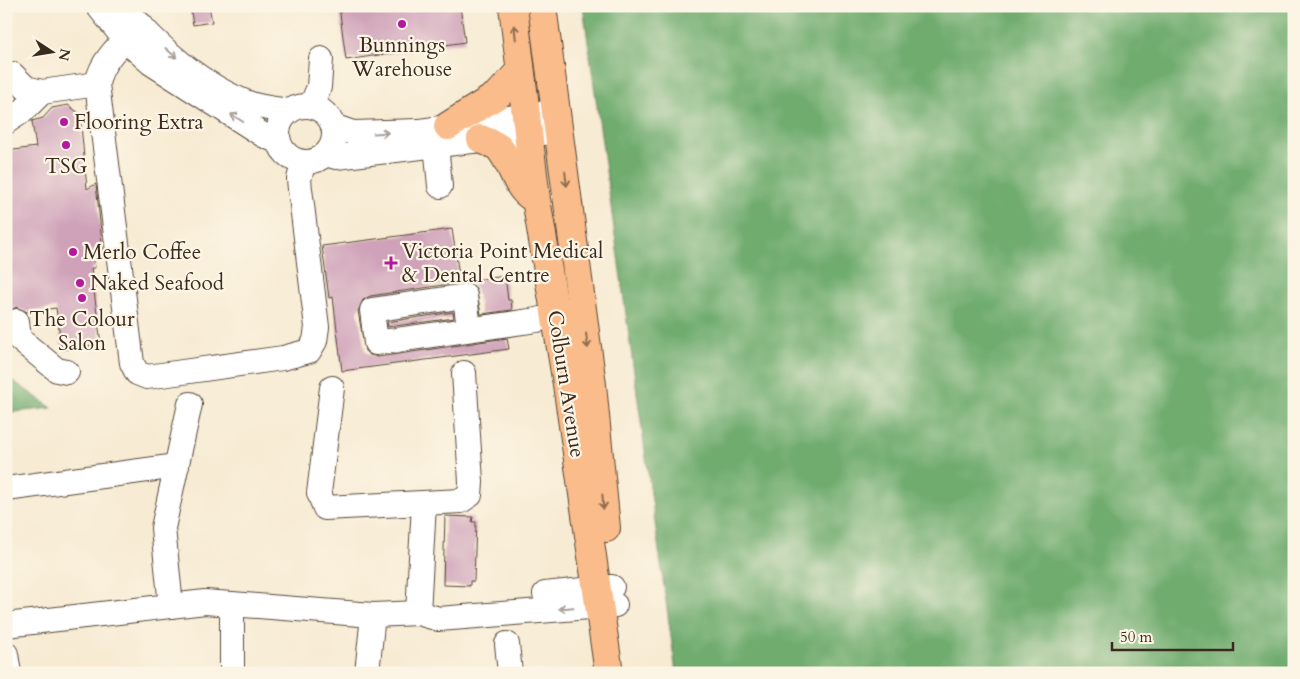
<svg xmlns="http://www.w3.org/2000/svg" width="1300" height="679" viewBox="0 0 1300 679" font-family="Cardo,serif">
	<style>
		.forest { fill: #70ac6e; stroke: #566b46 }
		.building { fill: #cfa2b9 }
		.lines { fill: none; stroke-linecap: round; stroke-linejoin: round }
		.minor-casing { stroke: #574739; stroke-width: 26 }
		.major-casing { stroke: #574739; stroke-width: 30 }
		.minor { stroke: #fff; stroke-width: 24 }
		.major { stroke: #f9bc8a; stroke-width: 28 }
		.oneway { stroke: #906c4f }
		.oneway2 { stroke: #a79f9a }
		.poi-dot { fill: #b5179e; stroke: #fcf5e5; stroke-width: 2 }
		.labels { text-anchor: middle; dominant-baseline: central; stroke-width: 4.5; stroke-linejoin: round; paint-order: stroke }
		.poi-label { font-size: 21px; fill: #3b2a1e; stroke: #fcf5e5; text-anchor: start }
		.street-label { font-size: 21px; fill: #3b2a1e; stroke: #fcf5e5 }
	</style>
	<rect width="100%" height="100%" fill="#fcf5e5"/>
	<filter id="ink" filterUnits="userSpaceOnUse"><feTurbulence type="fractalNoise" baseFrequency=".02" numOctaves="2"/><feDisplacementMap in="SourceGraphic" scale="10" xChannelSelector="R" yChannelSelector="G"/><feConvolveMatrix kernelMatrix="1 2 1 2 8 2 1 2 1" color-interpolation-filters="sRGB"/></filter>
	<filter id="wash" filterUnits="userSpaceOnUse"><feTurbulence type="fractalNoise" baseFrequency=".0096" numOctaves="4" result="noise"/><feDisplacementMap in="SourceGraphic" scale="20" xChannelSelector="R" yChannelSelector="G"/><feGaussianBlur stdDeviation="1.12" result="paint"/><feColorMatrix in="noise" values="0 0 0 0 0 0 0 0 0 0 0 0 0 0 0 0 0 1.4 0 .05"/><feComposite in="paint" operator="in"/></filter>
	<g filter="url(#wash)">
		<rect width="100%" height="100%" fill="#f7ebd3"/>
		<g class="forest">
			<path d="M583 6H1294V673H676Z"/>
			<path d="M6 376 52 408 6 413Z"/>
		</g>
		<g id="blocks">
			<g class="building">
				<path d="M190 6H209L212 22 193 25Z"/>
				<path d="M339 6H460L465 42 346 60Z"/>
				<path d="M68 105 80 114 87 189 96 184 103 252 93 249 95 268H91L101 344 62 350 56 308 27 312 16 307 6 313V151L36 147 32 121 43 118 52 108Z"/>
				<path d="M452 229 460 282 505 276 508 300H511L512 310 481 314 476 288 471 284 463 282 370 296 363 300 358 311 365 351 370 355 378 357 507 338 509 349 342 371 333 297 329 298 322 246Z"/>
				<path d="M453 312 454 318 388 327 387 322Z"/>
				<path d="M445 516 473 517 472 522H476L474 581H470V586L443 585Z"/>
			</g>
		</g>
	</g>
	<g filter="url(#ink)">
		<use href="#blocks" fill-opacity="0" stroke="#574739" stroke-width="1"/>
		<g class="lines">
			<g class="minor-casing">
				<g id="minor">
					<path d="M98 6 125 40 151 63 263 135 279 142"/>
					<path d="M124 6C156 46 203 87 251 104 263 108 276 109 289 111"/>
					<path d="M141 25C123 42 101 59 97 84L132 363 137 373 147 377 283 358 309 351 315 341 317 327 300 189 299 179 304 162"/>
					<path d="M12 74 26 88 42 92 97 84"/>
					<path d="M311 106 319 87 321 59"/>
					<circle cx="306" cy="134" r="28"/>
					<path d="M6 122 24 110 42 92"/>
					<path d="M333 126 353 133 419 131 556 111"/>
					<path d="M436 144 440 186"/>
					<path d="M326 154 336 157 559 131"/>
					<path d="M17 321 19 339 57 370 67 372"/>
					<path d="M469 329 465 296 372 310 376 343 537 320 555 315"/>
					<path d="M332 388 319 493 325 508 461 501 470 495 471 482 464 373"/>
					<path d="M6 489 177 466"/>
					<path d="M545 594 612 587"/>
					<path d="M171 606 163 528 190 404"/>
					<path d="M418 613 424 504"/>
					<path d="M6 625 205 602 373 615 418 613 439 619 615 605"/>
					<path d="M507 644 510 673"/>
					<path d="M6 654 9 673"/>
					<path d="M232 673V604"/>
					<path d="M367 673 373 615"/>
				</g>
			</g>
			<g class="major-casing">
				<g id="major">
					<path d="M513 6 536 199 567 384 609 673"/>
					<path d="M542 6 592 385 606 528"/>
					<path d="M448 126 499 94 519 72"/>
					<path d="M481 139C487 142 495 144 499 148 512 162 516 189 532 197"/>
				</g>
			</g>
			<use href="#minor" class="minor"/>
			<use href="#major" class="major"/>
		</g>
		<defs><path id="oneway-shaft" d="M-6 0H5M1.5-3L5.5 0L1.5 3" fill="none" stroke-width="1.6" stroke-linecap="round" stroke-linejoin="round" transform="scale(1.25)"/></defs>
		<g class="oneway">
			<use href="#oneway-shaft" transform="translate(515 32) rotate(-96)"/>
			<use href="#oneway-shaft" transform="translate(566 179) rotate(83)"/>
			<use href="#oneway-shaft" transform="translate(587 341) rotate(83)"/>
			<use href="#oneway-shaft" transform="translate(603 502) rotate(85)"/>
		</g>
		<g class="oneway2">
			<use href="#oneway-shaft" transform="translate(171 53) rotate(41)"/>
			<use href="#oneway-shaft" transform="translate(237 118) rotate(-148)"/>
			<use href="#oneway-shaft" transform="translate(381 133) rotate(-3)"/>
			<use href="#oneway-shaft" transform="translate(566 608) rotate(175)"/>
		</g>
	</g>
	<g class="poi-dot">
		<circle cx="402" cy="24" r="5"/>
		<circle cx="64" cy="122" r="5"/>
		<circle cx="66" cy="145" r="5"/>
		<circle cx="73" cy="252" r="5"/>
		<path d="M388.5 255.5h5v5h5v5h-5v5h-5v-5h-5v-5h5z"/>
		<circle cx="80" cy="283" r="5"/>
		<circle cx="82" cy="298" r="5"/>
	</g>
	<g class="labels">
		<g class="poi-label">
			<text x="402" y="45" text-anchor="middle">Bunnings<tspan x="402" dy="24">Warehouse</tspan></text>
			<text x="74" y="122">Flooring Extra</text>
			<text x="66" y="166" text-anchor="middle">TSG</text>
			<text x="402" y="251">Victoria Point Medical<tspan x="402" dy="24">&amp; Dental Centre</tspan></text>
			<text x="83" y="252">Merlo Coffee</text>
			<text x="90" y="283">Naked Seafood</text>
			<text x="82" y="319" text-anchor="middle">The Colour<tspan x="82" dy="24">Salon</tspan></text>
		</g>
		<g class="street-label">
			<text transform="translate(566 384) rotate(81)">Colburn Avenue</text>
		</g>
	</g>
	<rect width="1300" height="679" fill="none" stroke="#fcf5e5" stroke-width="25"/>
	<g transform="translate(52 52) rotate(102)" stroke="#fcf5e5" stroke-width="4" paint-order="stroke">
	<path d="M0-4L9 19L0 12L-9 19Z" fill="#3b2a1e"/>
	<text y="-8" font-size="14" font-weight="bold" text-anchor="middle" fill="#3b2a1e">N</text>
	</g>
	<path d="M1112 642v8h121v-8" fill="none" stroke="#3b2a1e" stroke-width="2.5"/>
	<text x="1120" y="642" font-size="15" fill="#3b2a1e" stroke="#fcf5e5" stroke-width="4" paint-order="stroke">50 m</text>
</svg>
